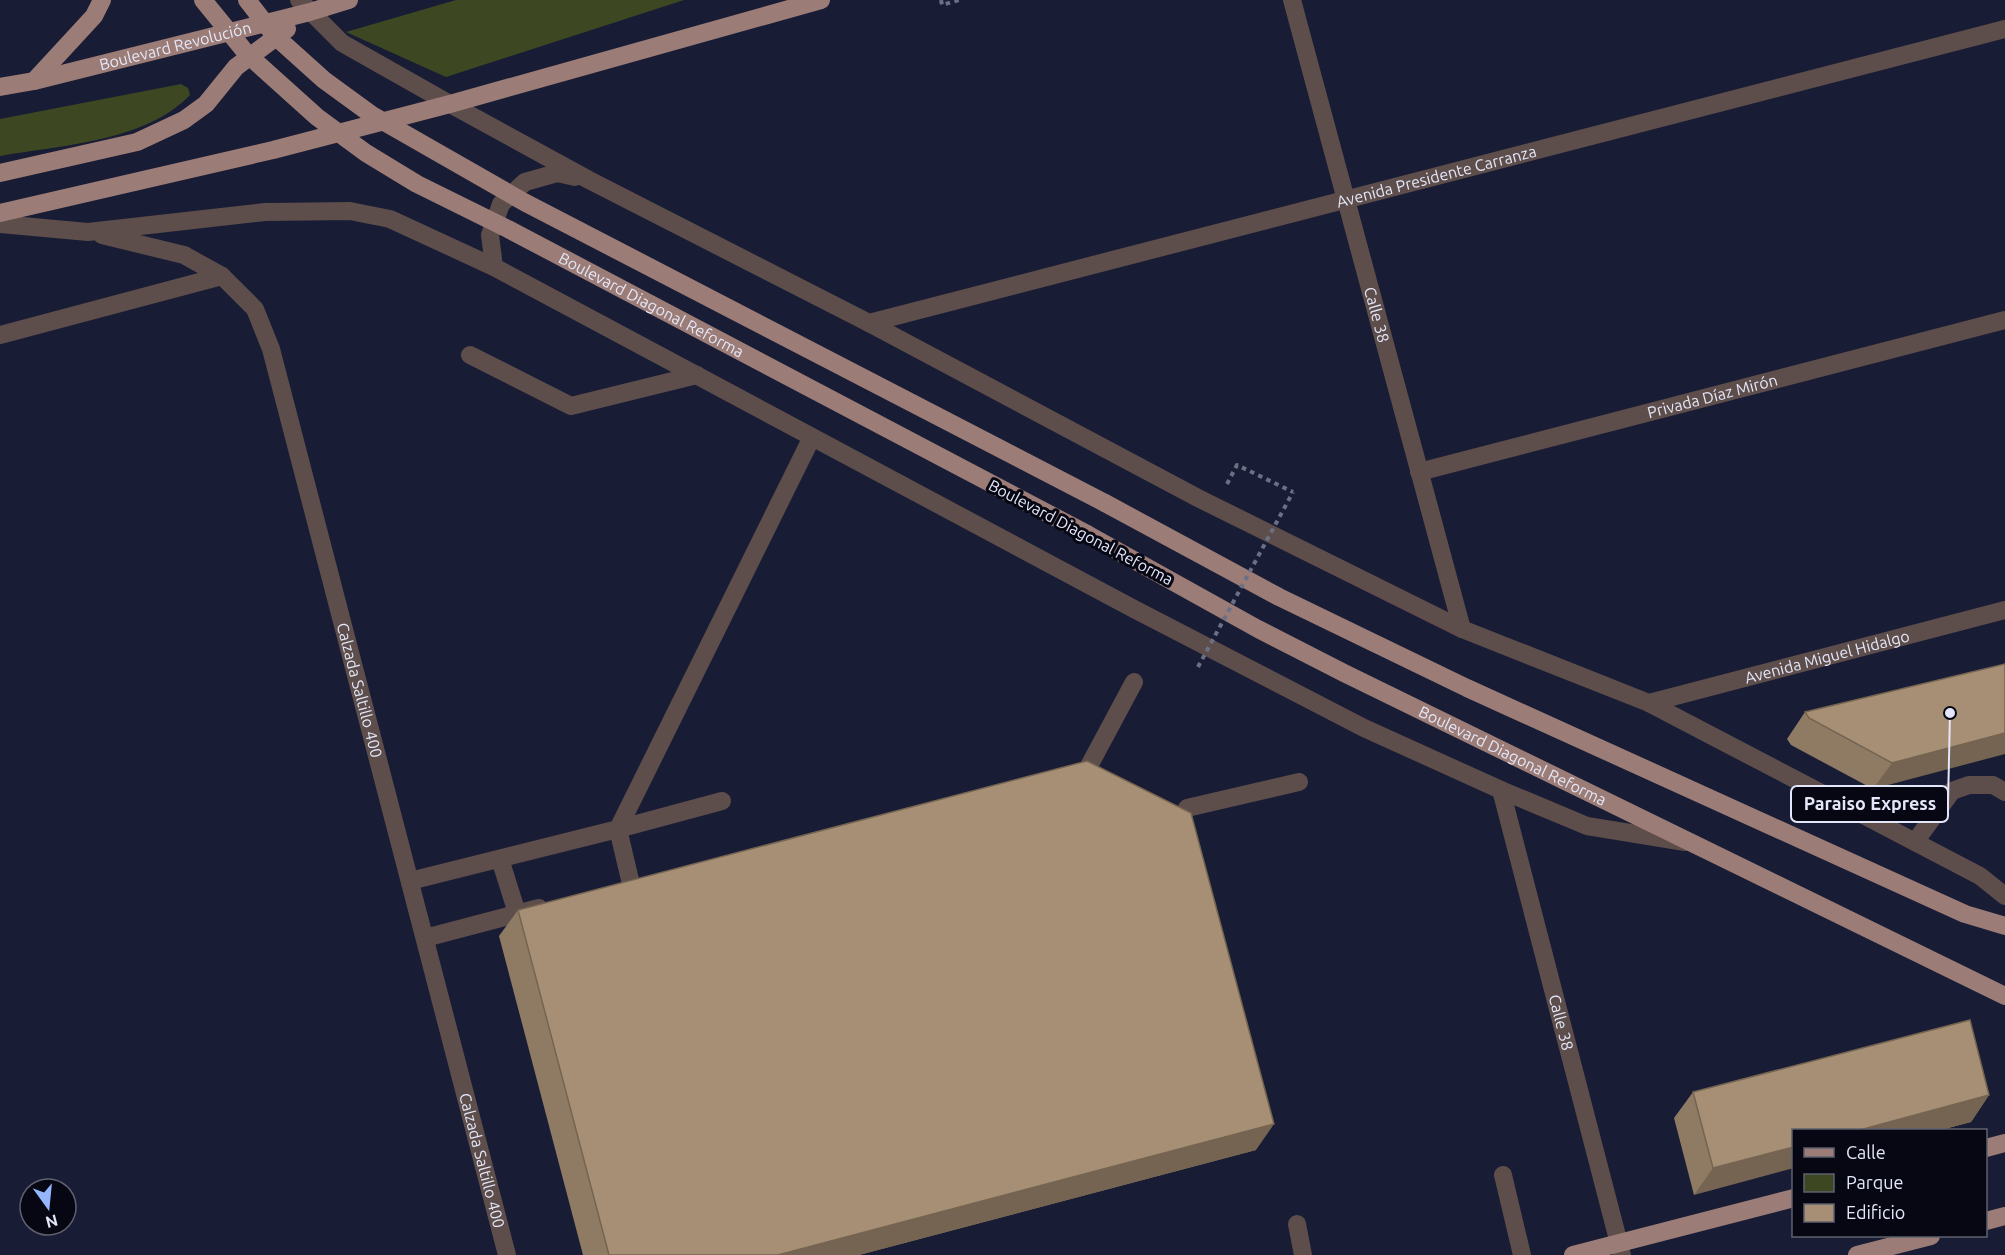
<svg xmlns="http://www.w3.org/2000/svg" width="2005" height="1255" viewBox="0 0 2005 1255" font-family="Ubuntu,sans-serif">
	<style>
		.green { fill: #3d4823 }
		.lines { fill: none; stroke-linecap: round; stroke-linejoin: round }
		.path { stroke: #6c7085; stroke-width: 4; stroke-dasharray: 4.5 4.5; stroke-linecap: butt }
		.minor { stroke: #5d4d4b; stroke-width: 18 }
		.major { stroke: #9c7c77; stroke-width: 18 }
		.path-bridge { stroke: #6c7085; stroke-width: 4; stroke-dasharray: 4.5 4.5; stroke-linecap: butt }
		.major-bridge { stroke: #9c7c77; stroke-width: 18 }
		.wall { fill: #8f7b64 }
		.shaded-wall { fill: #746451 }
		.building { fill: #a68f74; stroke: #746451; stroke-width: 1.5 }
		.labels { text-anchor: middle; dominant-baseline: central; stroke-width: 6; stroke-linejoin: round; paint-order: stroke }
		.street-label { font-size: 16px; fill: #e3e7f9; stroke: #060712 }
		.leader { fill: none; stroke: #e3e7f9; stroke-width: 2 }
		.callout-dot { fill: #e3e7f9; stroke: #060712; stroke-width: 2 }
		.callout { fill: #060712; stroke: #e3e7f9; stroke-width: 2 }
		.callout-label { font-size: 18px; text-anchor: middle; font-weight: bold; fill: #e3e7f9 }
	</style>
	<rect width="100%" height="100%" fill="#181c34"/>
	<g class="green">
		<path d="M456 0H684L446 77 346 32Z"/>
		<path d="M181 84 188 88 190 95C145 142 61 145 0 156V119Z"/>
	</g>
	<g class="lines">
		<g class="path">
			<path d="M941 0 942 5 959 0"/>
			<path d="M1227 484 1237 465 1293 492"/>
		</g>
		<g class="minor">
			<path d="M299 0 342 43 450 104 589 180 869 323 1198 498 1462 629 1649 703 1980 876 2005 896"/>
			<path id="s1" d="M1292 0 1462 629"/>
			<path d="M0 224 88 232 265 212 350 211 390 219 494 267 1134 609 1364 728 1501 790 1587 826 1685 842"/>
			<path id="s2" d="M102 235 184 255 222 276 255 309 271 349 507 1255"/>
			<path d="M494 267 490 235 501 204 525 182 557 173 575 177"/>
			<path id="s3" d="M869 323 2005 29"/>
			<path d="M0 335 222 276"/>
			<path d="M470 355 571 406 697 375"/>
			<path id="s4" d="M1419 472 2005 320"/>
			<path id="s5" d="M1649 703 2005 610"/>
			<path d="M1089 766 1134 682"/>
			<path id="s6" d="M1501 790 1622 1255"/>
			<path d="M1187 808 1299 782"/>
			<path d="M1915 842 1952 791 1969 785H1993L2005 792"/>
			<path d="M500 859 517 913"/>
			<path d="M410 881 618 829 812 437"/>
			<path d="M631 884 618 829 722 801"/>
			<path d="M425 938 539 908"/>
			<path d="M1503 1175 1522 1255"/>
			<path d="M1297 1224 1303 1255"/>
		</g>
		<g class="major">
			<path d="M34 81 94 16 102 0"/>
			<path id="s7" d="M0 87 34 81 310 12 349 0"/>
			<path d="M0 173 137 142 184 120 206 104 236 67 287 29"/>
			<path d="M0 213 273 150 450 104 821 0"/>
			<path d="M1105 503 1279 597 1467 688 1965 914 2005 926"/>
			<path id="s8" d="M1087 534 1258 629 1344 673 2005 996"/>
			<path d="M1986 1148 2005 1143"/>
			<path d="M1986 1221 2005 1216"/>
			<path d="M1573 1255 1794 1198"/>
			<path d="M1857 1255 1931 1236"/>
		</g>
		<path class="path-bridge" d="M1198 667 1293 492"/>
		<g class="major-bridge">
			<path id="s9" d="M203 0 247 54 317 117 366 153 417 184 508 229 1087 534"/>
			<path d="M247 0 275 36 324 80 372 115 524 202 1105 503"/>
		</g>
	</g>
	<g class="wall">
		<path d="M2005 664 1873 789 1791 745 1787 739 1805 712Z"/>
		<path d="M518 910 1256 1150 859 1255H583L499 936Z"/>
		<path d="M1693 1092 1989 1095 1971 1122 1937 1131H1794L1694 1195 1674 1118Z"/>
	</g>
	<g class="shaded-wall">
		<path d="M2005 733V754L1873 789 1892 763Z"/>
		<path d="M1989 1095 1971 1122 1937 1131H1856Z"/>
		<path d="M1274 1124 1256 1150 859 1255H778Z"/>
		<path d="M1794 1147V1168L1694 1195 1713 1168Z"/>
	</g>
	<g class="building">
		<path d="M2005 664V733L1892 763 1809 718 1805 712Z"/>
		<path d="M1087 761 1191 813 1274 1124 778 1255H609L518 910Z"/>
		<path d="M1970 1020 1989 1095 1856 1131H1794V1147L1713 1168 1693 1092Z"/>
	</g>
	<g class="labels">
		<g class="street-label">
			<text stroke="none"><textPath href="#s7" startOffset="180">Boulevard Revolución</textPath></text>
			<text stroke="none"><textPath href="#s3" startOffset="586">Avenida Presidente Carranza</textPath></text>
			<text stroke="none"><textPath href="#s9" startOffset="548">Boulevard Diagonal Reforma</textPath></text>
			<text stroke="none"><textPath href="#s1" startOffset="326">Calle 38</textPath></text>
			<text stroke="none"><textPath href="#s4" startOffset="303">Privada Díaz Mirón</textPath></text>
			<text transform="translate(1081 532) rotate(28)">Boulevard Diagonal Reforma</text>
			<text stroke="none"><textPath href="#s5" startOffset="184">Avenida Miguel Hidalgo</textPath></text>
			<text stroke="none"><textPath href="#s2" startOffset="570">Calzada Saltillo 400</textPath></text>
			<text stroke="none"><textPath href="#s8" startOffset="480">Boulevard Diagonal Reforma</textPath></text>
			<text stroke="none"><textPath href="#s6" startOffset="240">Calle 38</textPath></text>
			<text stroke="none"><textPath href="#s2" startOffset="1056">Calzada Saltillo 400</textPath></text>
		</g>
	</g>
	<path class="leader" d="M1950 713L1948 804"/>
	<circle class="callout-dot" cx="1950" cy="713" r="6"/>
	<rect class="callout" x="1791" y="786" width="157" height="36" rx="6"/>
	<g class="callout-label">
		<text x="1870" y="810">Paraiso Express</text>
	</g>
	<rect x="1792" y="1129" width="195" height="108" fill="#060712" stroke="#5e616e" stroke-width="1.5"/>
	<rect x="1804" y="1148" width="30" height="9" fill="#9c7c77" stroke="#5e616e" stroke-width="1.5"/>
	<text x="1846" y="1159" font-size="18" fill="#e3e7f9">Calle</text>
	<rect x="1804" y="1174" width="30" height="18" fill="#3d4823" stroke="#5e616e" stroke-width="1.5"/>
	<text x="1846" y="1189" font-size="18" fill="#e3e7f9">Parque</text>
	<rect x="1804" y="1204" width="30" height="18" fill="#a68f74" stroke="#5e616e" stroke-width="1.5"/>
	<text x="1846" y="1219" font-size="18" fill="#e3e7f9">Edificio</text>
	<g transform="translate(48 1207) rotate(165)"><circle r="28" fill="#060712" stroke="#5e616e" stroke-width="1.5"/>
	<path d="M0-4.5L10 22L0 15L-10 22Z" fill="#95b6fd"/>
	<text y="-9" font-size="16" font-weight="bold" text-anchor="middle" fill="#e3e7f9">N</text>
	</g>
</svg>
